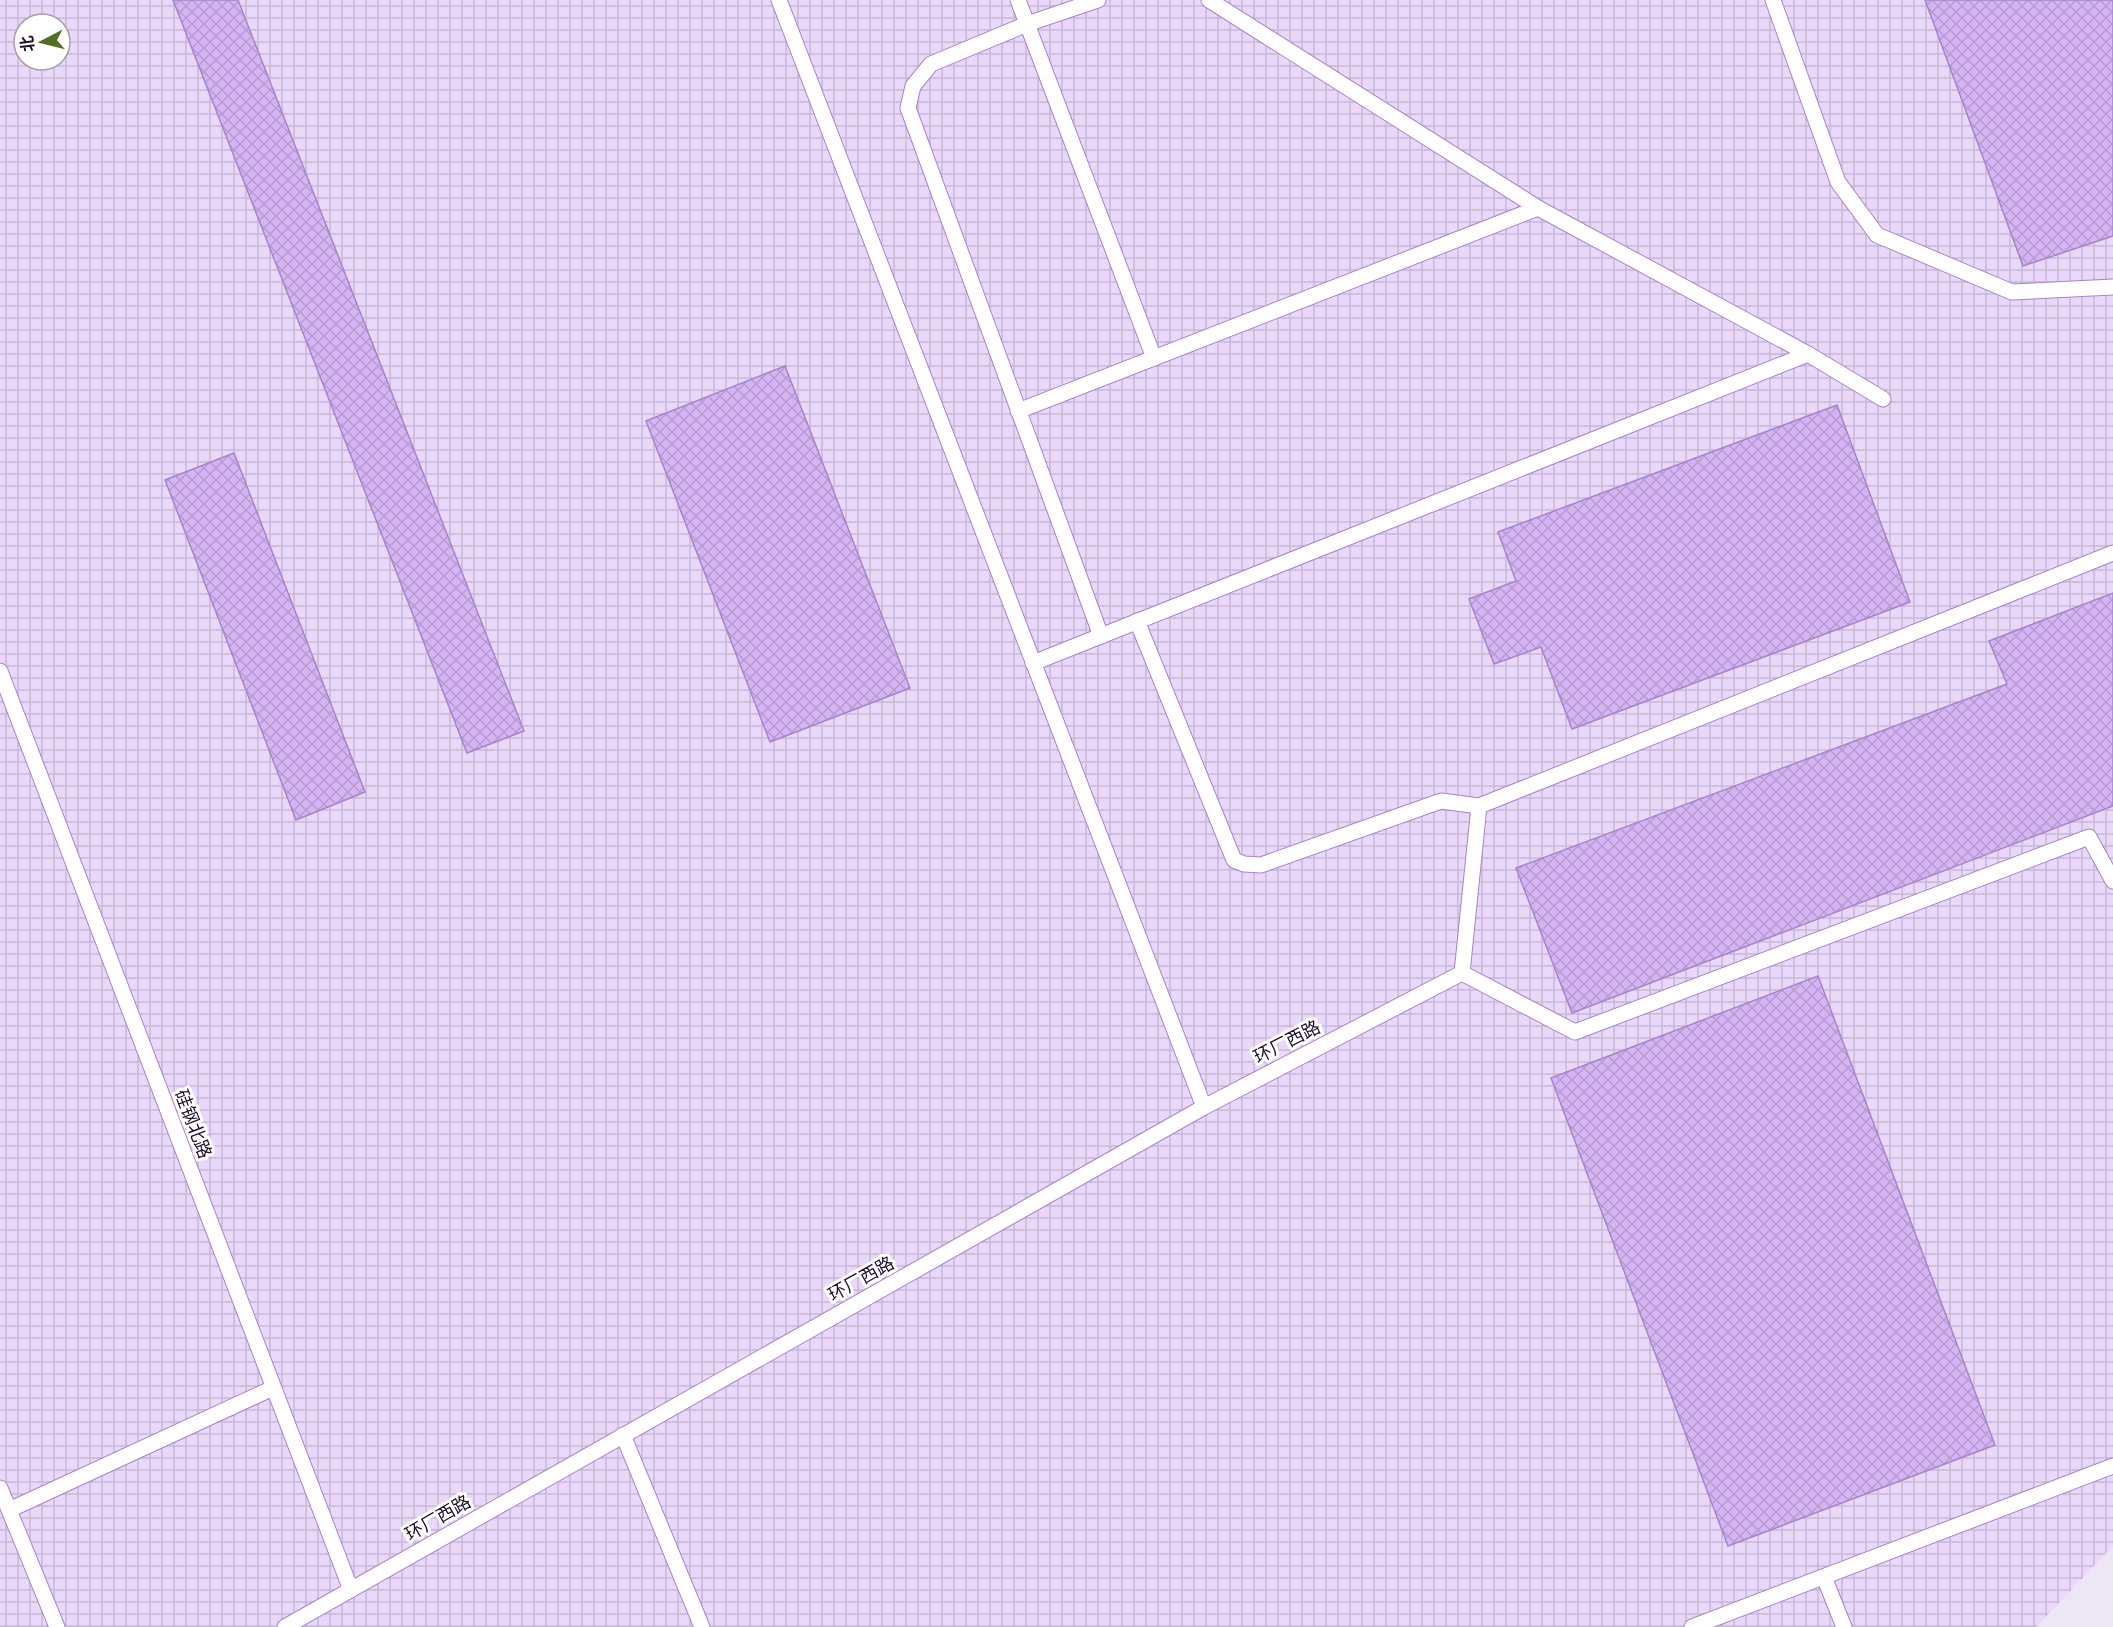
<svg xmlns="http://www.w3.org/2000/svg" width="2113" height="1627" viewBox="0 0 2113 1627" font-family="Montserrat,'Noto Sans SC',sans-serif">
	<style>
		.industrial { fill: url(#industrial-grid); fill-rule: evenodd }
		.building { fill: url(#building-cross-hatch); stroke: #a983c9; stroke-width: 1.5 }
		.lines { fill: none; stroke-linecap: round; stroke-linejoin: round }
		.lane-casing { stroke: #a983ca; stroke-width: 17 }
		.lane { stroke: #fff; stroke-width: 15 }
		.labels { text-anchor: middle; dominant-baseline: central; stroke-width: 6; stroke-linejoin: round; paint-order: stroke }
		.street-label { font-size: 18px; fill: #1f102b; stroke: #fff }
	</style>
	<defs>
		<pattern id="industrial-grid" width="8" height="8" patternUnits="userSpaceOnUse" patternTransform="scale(1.5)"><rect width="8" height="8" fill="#e9d8f9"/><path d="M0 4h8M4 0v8" fill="none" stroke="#c7b8d6"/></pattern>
		<pattern id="building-cross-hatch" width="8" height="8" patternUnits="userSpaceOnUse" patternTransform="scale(1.5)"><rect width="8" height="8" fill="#d5b4f3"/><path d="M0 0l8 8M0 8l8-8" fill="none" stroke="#b69ad0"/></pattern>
	</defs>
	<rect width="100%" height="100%" fill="#ede6f5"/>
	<path class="industrial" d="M0 0H2113V1546L2036 1627H0ZM24 24H60V60H24Z"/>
	<g class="building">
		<path d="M173 0H238L524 731 467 753Z"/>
		<path d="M1925 0H2113V236L2023 266Z"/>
		<path d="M785 366 910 688 770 742 646 421Z"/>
		<path d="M1837 405 1910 602 1572 729 1541 647 1494 664 1469 599 1516 581 1498 532Z"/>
		<path d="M234 453 365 792 296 820 165 480Z"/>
		<path d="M2113 593V806L1572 1013 1516 868 2007 684 1989 641Z"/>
		<path d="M1818 976 1995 1445 1728 1546 1551 1078Z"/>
	</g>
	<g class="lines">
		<g class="lane-casing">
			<g id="lane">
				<path d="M779 0 1204 1107"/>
				<path d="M1018 0 1154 358"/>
				<path d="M1098 0 1027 24 931 64 913 86 908 108 1101 636"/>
				<path d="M1209 0 1538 208 1808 354 1883 399"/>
				<path d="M1773 0 1838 182 1877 235 2012 292 2113 287"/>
				<path d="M1018 411 1538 208"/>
				<path d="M1137 621 1234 860 1244 864 1261 865 1441 801 1479 806"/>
				<path d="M1033 663 1808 354"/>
				<path d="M0 671 351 1590"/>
				<path d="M1462 973 1479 806 2113 553"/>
				<path d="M1462 973 1575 1032 2089 837 2113 881"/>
				<path d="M623 1435 702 1627"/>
				<path d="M0 1488 57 1627"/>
				<path d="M9 1510 273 1388"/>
				<path d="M1824 1577 1844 1627"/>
				<path d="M285 1627 1204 1107 1462 973"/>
				<path d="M1692 1627 2113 1466"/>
			</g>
		</g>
		<use href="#lane" class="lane"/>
	</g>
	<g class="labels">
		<g class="street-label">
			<text transform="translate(1287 1042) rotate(-27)">环厂西路</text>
			<text transform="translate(193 1124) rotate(69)">硅钢北路</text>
			<text transform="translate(861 1279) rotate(-29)">环厂西路</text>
			<text transform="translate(438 1518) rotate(-30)">环厂西路</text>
		</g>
	</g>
	<g transform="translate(42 42) rotate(263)"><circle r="28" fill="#ffffff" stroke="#a59faa" stroke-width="1.5"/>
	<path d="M0-4.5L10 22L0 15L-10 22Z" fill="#527025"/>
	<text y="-9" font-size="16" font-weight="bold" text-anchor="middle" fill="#1f102b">北</text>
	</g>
</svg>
